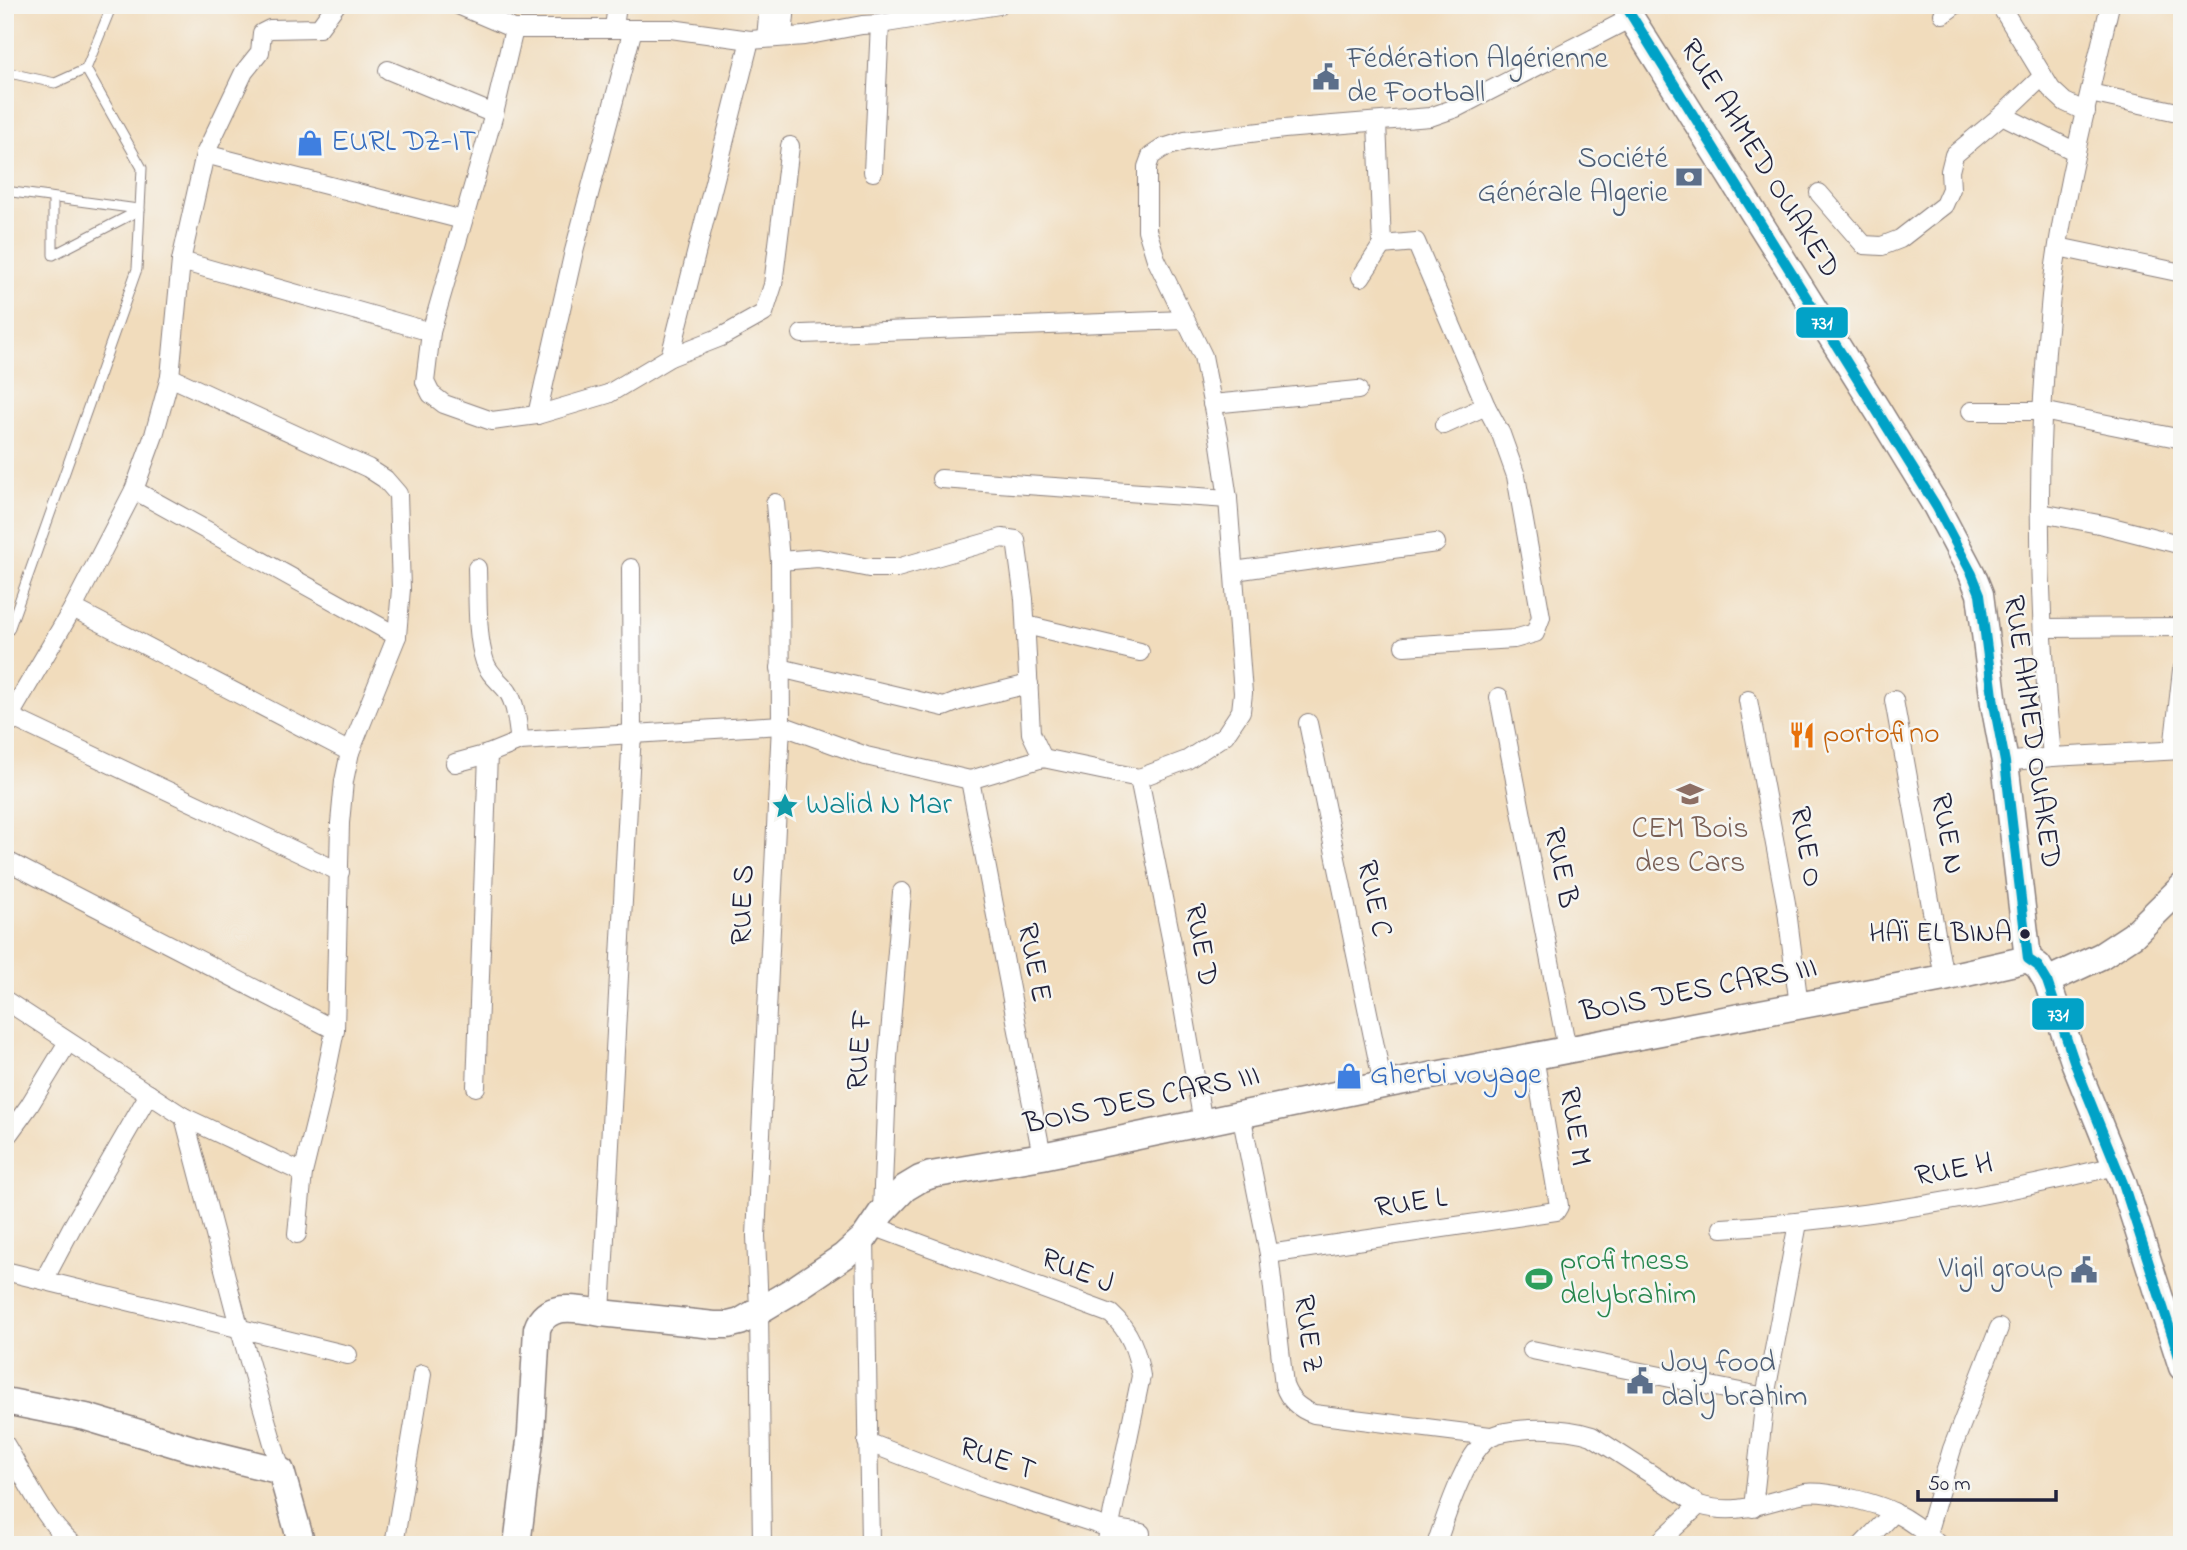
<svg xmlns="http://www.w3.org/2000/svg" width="2187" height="1550" viewBox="0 0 2187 1550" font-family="'Indie Flower',sans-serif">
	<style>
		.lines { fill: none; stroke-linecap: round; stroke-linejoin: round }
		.lane-casing { stroke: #8a7f7c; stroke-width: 11 }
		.street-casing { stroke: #8a7f7c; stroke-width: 20 }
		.secondary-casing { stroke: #8a7f7c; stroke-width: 29 }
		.lane { stroke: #fff; stroke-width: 9 }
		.street { stroke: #fff; stroke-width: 18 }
		.secondary { stroke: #fff; stroke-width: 26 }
		.bus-1-casing { stroke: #f6f6f2; stroke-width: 16 }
		.bus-1 { stroke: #02a2c7; stroke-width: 10 }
		.bus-dot { fill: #22223b; stroke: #f6f6f2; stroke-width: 2.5 }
		.labels { text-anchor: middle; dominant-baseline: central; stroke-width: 5; stroke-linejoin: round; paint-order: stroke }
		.bus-label { font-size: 28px; fill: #22223b; stroke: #f6f6f2; text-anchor: end }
		.service-label { font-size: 30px; fill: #4e5e75; stroke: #f6f6f2; text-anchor: start }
		.shop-label { font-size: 30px; fill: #366cbe; stroke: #f6f6f2; text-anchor: start }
		.street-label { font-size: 30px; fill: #22223b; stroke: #f6f6f2 }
		.food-label { font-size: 30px; fill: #c56008; stroke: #f6f6f2; text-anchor: start }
		.culture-label { font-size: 30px; fill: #0d838f; stroke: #f6f6f2; text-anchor: start }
		.education-label { font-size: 30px; fill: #785e54; stroke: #f6f6f2 }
		.leisure-label { font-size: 30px; fill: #27864d; stroke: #f6f6f2; text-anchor: start }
		.line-badge { stroke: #f6f6f2; stroke-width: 2.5 }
		.badge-label { font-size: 19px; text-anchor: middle; font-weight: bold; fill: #fff }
	</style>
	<rect width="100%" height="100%" fill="#f6f6f2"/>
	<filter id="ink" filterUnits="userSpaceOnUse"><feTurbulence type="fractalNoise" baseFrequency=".0143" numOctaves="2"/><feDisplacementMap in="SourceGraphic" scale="14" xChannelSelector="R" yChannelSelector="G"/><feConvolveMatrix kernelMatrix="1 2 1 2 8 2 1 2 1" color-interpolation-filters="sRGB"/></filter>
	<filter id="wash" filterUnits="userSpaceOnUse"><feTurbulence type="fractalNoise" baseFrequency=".00686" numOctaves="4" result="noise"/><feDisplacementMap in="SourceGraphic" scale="28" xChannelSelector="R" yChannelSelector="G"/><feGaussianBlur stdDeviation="1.57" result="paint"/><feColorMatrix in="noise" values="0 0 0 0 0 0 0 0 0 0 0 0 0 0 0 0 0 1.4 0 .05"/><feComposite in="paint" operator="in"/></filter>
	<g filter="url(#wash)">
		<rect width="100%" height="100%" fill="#f1dcbc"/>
	</g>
	<g filter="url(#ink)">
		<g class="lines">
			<g class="lane-casing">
				<g id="lane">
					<path d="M5 72 55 83 86 69"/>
					<path d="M5 191 138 209"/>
					<path d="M53 198V255L140 210"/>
					<path d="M5 631 9 630 137 269 142 168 86 69 112 5"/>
				</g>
			</g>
			<g class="street-casing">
				<g id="street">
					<path d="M458 5 514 29H671L750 40 804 36 862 25 880 24 999 5"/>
					<path d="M2000 5 2051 89 2065 102 2086 112"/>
					<path d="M1943 14 1955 5"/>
					<path d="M614 28 617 5"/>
					<path d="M514 29 494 114 431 332 425 382 431 394 444 404 492 421 537 415 608 394 670 357 721 337 764 313 773 285 790 146"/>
					<path d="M783 37 786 5"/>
					<path d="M766 38 769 5"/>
					<path d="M388 70 494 114"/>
					<path d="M2090 93 2182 113"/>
					<path d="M2002 115 2042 77"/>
					<path d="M205 154 463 220"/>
					<path d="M873 172 880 24"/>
					<path d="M1819 193 1864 245 1882 246 1900 239 1944 205 1951 189 1950 171 1954 155 2002 115 2076 152"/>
					<path d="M1382 245 1416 242 1486 406 1444 425"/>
					<path d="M2058 247 2182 273"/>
					<path d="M181 261 431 332"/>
					<path d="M1361 277 1382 245 1377 122"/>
					<path d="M802 334 1185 320"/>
					<path d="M670 357 750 40"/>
					<path d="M170 377 368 468 385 479 398 494 401 589 397 636 350 752 344 781 340 823 335 1030 320 1104 303 1173 297 1234"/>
					<path d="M1212 404 1358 390"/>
					<path d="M1971 411H2042L2182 439"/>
					<path d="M537 415 574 251 633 29"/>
					<path d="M941 479 1228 499"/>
					<path d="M134 490 397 636"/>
					<path d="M2041 513 2104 525 2182 545"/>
					<path d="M780 561 818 558 869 568H897L1002 538 1016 540 1024 599 1031 733 1043 758"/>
					<path d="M477 568C478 596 476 636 485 662 489 675 501 682 508 692 517 706 517 725 520 741"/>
					<path d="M1234 571 1436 543"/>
					<path d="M73 608 350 752"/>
					<path d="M1026 625 1140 652"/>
					<path d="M2043 628 2182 627"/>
					<path d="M1404 646 1514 639 1535 633 1541 617 1516 476 1501 434 1486 406"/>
					<path d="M780 668 944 707 959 701 1029 684"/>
					<path d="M1499 697 1567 1049"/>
					<path d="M1748 700 1786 903 1799 1006"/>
					<path d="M1894 700 1944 978"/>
					<path d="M9 716 340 872"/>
					<path d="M1308 723 1383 1085"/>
					<path d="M5 724 73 608 134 490 154 435 170 377 181 261 205 154 244 72 260 52 262 33 270 29 319 28 336 5"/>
					<path d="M2173 750 2182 670"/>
					<path d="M2052 757C2037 605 2035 448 2051 296 2062 198 2088 101 2110 5"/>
					<path d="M2005 762 2052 757 2182 750"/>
					<path d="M455 763 488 754 520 741 781 725 866 756 970 780 1043 758 1139 778 1187 760 1225 735 1241 711 1243 693 1228 499 1219 438 1203 356 1156 259 1147 230V167L1151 156 1163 148 1185 141 1284 129 1430 117 1456 108 1631 18"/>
					<path d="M1139 778 1172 943 1203 1123"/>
					<path d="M970 780 1042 1156"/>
					<path d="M5 860 335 1030"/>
					<path d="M5 1000 184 1117 303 1173"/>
					<path d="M476 1087 488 754"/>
					<path d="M1241 1114 1269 1254 1284 1385C1289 1400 1299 1409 1314 1414L1490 1436"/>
					<path d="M184 1117 240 1330 281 1471"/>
					<path d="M5 1139 29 1106 68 1042"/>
					<path d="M882 1212 888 1058 902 892"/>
					<path d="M873 1226 1111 1314C1130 1331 1137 1351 1141 1376L1106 1545"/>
					<path d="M1722 1228C1855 1220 1987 1197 2116 1166"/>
					<path d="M865 1237 870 1545"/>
					<path d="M1269 1254 1556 1211 1559 1206 1534 1056"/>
					<path d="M5 1271 348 1355"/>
					<path d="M44 1280 72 1227 149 1094"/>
					<path d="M601 1313 632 732 631 568"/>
					<path d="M1532 1350 1765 1397"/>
					<path d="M867 1442 980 1486 1109 1528 1141 1533"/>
					<path d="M5 1444C24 1475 45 1523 74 1545"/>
					<path d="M1753 1508 1765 1397 1798 1223"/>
					<path d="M1927 1534 1952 1449 1999 1328"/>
					<path d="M394 1545 422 1374"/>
					<path d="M762 1545 759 1310 756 1236 781 725 780 561 775 503"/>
					<path d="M1436 1545C1445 1519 1467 1448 1492 1436 1502 1431 1517 1430 1529 1429 1551 1428 1571 1429 1592 1436L1699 1505C1740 1517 1766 1501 1805 1493 1824 1490 1878 1503 1895 1513 1911 1521 1926 1533 1939 1545"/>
					<path d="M1656 1545 1699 1505"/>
					<path d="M1862 1545 1894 1512"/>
				</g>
			</g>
			<g class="secondary-casing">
				<g id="secondary">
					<path d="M1625 5 1631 18 1878 411 1936 506 1972 574 1980 594 1994 704 2005 762 2028 959 2038 966 2047 981 2075 1064 2123 1183 2182 1367"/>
					<path d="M2047 981 2101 956 2133 935 2182 887"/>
					<path d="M5 1401 86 1417 192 1449 281 1471 302 1545"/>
					<path d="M517 1545 531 1433 537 1329C546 1301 579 1309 601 1313L714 1325H728L740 1322 792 1291 844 1256 865 1237 882 1212 905 1188 920 1179 931 1175 1042 1156 1383 1085 1944 978 2028 959"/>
				</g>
			</g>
			<use href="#lane" class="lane"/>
			<use href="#street" class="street"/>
			<use href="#secondary" class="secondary"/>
			<g class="bus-1-casing">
				<path id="bus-1" d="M1625 5 1936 506 1972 574 1980 594 1994 704 2005 762 2028 959 2038 966 2047 981 2075 1064 2123 1183 2182 1366"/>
			</g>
			<use href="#bus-1" class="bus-1"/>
		</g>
	</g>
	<defs>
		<g id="civic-bare" transform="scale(2.1)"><path d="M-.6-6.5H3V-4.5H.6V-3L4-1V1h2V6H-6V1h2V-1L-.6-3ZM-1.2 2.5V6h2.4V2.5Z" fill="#5c6f8a" stroke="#f6f6f2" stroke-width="2.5" paint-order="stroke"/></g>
		<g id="shop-bare" transform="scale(2.1)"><path d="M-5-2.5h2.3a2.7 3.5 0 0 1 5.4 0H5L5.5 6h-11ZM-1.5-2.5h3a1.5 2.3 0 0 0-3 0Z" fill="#3f7fe0" stroke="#f6f6f2" stroke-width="2.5" paint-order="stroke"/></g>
		<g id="bank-bare" transform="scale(2.1)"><path d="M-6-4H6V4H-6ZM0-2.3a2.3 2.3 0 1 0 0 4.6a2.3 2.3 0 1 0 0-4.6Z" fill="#5c6f8a" stroke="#f6f6f2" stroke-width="2.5" paint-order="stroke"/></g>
		<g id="restaurant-bare" transform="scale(2.1)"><path d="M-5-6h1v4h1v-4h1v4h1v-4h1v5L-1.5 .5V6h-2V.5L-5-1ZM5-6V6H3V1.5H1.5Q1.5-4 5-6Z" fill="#e8710a" stroke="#f6f6f2" stroke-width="2.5" paint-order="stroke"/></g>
		<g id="school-bare" transform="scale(2.1)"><path d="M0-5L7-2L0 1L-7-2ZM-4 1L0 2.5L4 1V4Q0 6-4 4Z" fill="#8d6e63" stroke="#f6f6f2" stroke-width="2.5" paint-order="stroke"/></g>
		<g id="sight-bare" transform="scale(2.1)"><path d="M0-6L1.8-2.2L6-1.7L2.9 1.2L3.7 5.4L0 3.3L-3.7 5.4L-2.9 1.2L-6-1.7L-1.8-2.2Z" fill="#0f9aa8" stroke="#f6f6f2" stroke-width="2.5" paint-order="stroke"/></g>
		<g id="stadium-bare" transform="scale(2.1)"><path d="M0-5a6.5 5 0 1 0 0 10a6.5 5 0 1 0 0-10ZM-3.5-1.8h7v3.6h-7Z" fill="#2e9e5b" stroke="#f6f6f2" stroke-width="2.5" paint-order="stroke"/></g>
	</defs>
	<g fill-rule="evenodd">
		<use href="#civic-bare" x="1326" y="77"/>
		<use href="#shop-bare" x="310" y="143"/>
		<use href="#bank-bare" x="1689" y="177"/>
		<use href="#restaurant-bare" x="1802" y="735"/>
		<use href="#school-bare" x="1690" y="794"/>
		<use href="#sight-bare" x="785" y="806"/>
		<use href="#shop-bare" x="1349" y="1076"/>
		<use href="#civic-bare" x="2084" y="1270"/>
		<use href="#stadium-bare" x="1539" y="1279"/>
		<use href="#civic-bare" x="1640" y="1381"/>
	</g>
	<circle class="bus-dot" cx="2025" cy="934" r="6"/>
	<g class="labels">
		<g class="bus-label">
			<text x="2012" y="934">HAÏ EL BINA</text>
		</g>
		<g class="service-label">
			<text x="1347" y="60">Fédération Algérienne<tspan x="1347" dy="34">de Football</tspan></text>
			<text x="1668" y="160" text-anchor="end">Société<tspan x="1668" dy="34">Générale Algerie</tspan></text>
			<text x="2063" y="1270" text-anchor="end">Vigil group</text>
			<text x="1661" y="1364">Joy food<tspan x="1661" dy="34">daly brahim</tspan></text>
		</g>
		<g class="shop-label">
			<text x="331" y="143">EURL DZ-IT</text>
			<text x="1370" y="1076">Gherbi voyage</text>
		</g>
		<g class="street-label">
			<text transform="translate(1759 159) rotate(58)">RUE AHMED OUAKED</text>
			<text transform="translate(2031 732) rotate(82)">RUE AHMED OUAKED</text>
			<text transform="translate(1946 834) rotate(80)">RUE N</text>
			<text transform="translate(1805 847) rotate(80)">RUE O</text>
			<text transform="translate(1560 868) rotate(79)">RUE B</text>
			<text transform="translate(1373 899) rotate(78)">RUE C</text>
			<text transform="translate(744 905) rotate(-88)">RUE S</text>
			<text transform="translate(1200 945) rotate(80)">RUE D</text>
			<text transform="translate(1033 963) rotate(79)">RUE E</text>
			<text transform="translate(1699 991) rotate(-11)">BOIS DES CARS III</text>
			<text transform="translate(861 1050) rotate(-86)">RUE F</text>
			<text transform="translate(1142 1101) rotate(-12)">BOIS DES CARS III</text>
			<text transform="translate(1574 1127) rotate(81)">RUE M</text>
			<text transform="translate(1954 1171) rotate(-10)">RUE H</text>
			<text transform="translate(1411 1204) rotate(-9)">RUE L</text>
			<text transform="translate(1077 1272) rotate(22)">RUE J</text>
			<text transform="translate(1307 1334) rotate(83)">RUE Z</text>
			<text transform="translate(997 1460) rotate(19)">RUE T</text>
		</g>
		<g class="food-label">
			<text x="1823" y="735">portofino</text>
		</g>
		<g class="culture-label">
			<text x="806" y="806">Walid N Mar</text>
		</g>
		<g class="education-label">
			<text x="1690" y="830">CEM Bois<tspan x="1690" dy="34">des Cars</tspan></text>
		</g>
		<g class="leisure-label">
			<text x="1560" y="1262">profitness<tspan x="1560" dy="34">delybrahim</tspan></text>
		</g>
	</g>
	<g class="line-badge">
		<rect x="1795" y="306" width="54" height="33" rx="7" fill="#02a2c7"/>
		<rect x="2031" y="997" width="54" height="34" rx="7" fill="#02a2c7"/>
	</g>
	<g class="badge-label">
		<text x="1822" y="329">731</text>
		<text x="2058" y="1021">731</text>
	</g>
	<rect width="2187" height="1550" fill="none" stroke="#f6f6f2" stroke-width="28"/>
	<path d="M1918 1490v10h138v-10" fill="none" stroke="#22223b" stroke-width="3.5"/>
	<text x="1928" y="1490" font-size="21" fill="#22223b" stroke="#f6f6f2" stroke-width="5" paint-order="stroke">50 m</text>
</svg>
